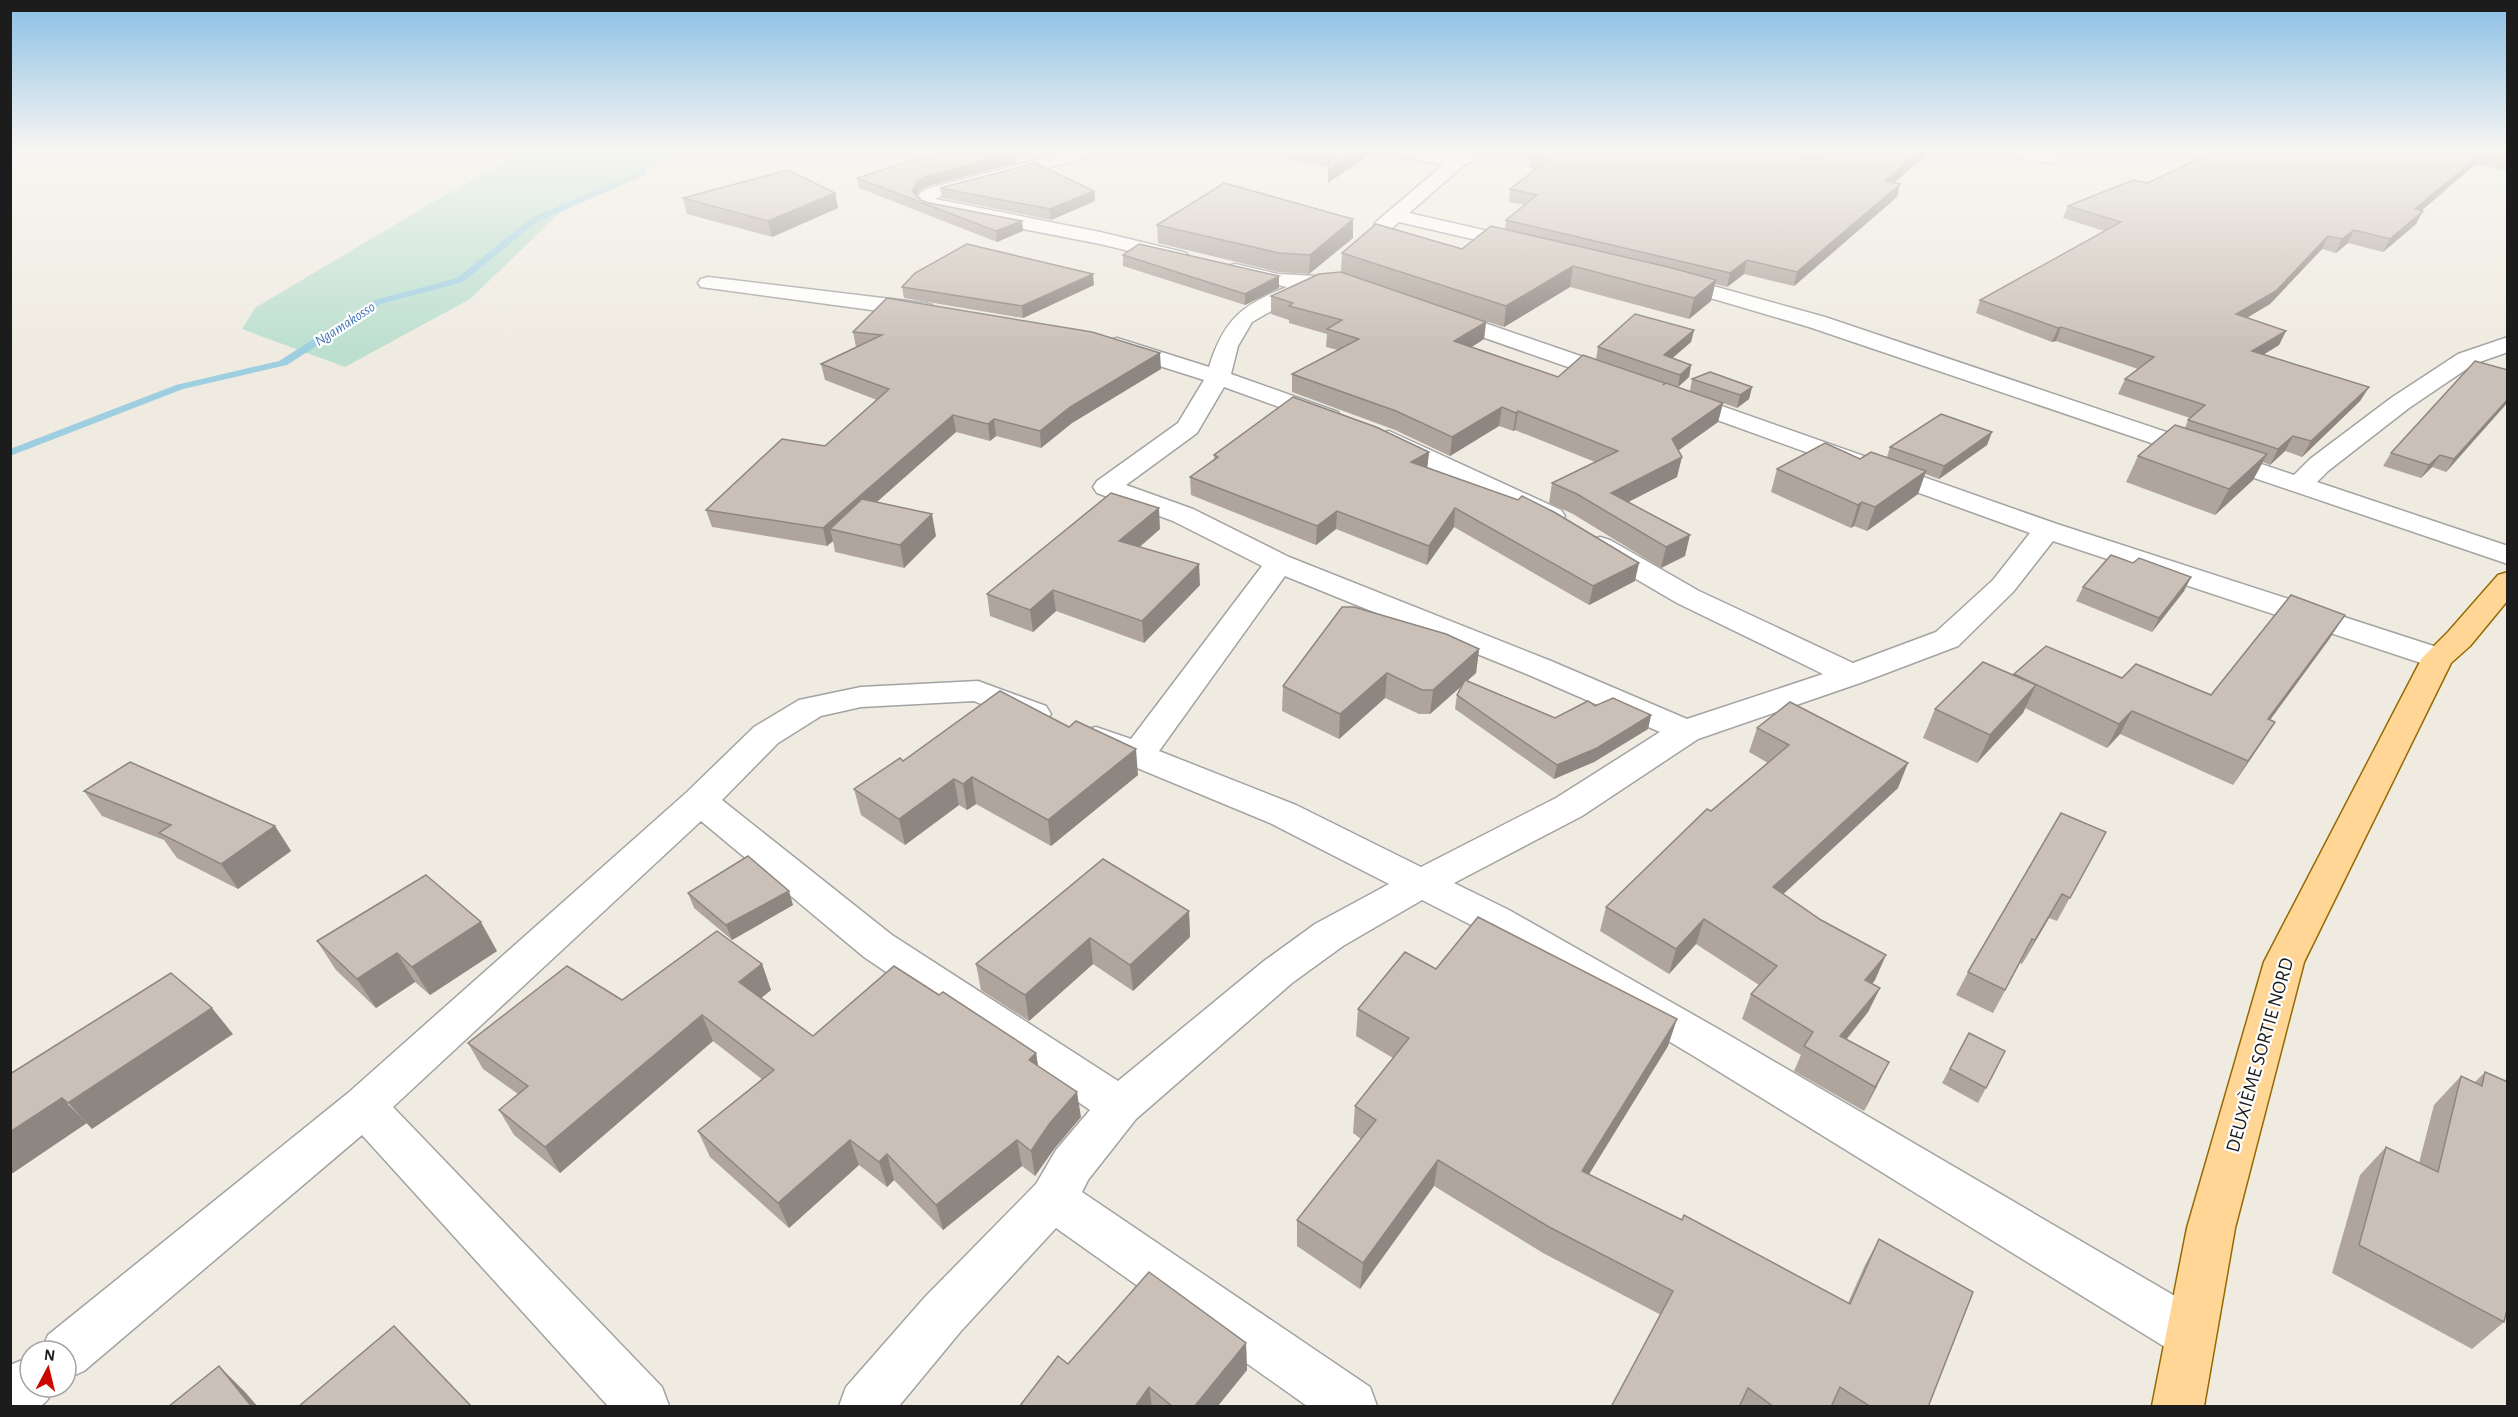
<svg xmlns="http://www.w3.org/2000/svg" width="2518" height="1417" viewBox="0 0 2518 1417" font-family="'Alegreya Sans',sans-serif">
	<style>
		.wetland { fill: #bcdfd0 }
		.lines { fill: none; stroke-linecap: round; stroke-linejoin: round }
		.stream { fill: #9dcfe1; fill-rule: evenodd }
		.minor-casing { stroke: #a3a3a3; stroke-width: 3 }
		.major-casing { stroke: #956a00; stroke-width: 3 }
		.minor { fill: #fff; fill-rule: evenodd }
		.major { fill: #ffd696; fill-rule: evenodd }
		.wall { fill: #afa59d }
		.shaded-wall { fill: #8e8680 }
		.building { fill: #cbc0b7; stroke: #8e8680; stroke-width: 1.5 }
		.labels { text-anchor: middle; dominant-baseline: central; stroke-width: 4.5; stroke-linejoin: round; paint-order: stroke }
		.far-water-label { font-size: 15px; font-style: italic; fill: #4176b4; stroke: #fff }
		.near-street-label { font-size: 20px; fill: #1c1c1c; stroke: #fff }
	</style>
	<rect width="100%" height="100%" fill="#efebe1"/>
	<path class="wetland" d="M551 152H689L574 199 470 299 345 367 242 329 255 308 433 202 509 160Z"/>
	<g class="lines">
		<path class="stream" d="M639 152H647V174L537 222 463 282 381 304 287 365 183 389 10 456V449L176 385 279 361 375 300 457 278 531 218 640 171Z"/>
		<g class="minor-casing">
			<g id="minor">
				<path d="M1069 152H1097L1094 156 941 196 935 199 1100 232 1179 251 1186 253 1189 257 1186 261 1179 263 1100 244 931 211 924 209 916 201 921 192 929 188Z"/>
				<path d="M1395 152H1429L1454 156 1463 152H1483L1481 156 1463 166 1409 213 1531 241 1534 245 1531 249 1524 251 1399 222 1391 229H1377L1374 225 1377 221 1443 165 1397 156Z"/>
				<path d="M2007 152H2042L2054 154 2057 158 2054 162 2048 163 2010 156Z"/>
				<path d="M1235 264 1278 274 1354 278 1357 282 1354 286 1319 287 1285 303 1252 322 1238 346 1231 374 1338 412 1341 417 1338 422 1329 424 1320 422 1224 387 1197 433 1126 485 1193 509 1289 557 1551 661 1687 719 1823 674 1677 603 1590 552 1586 546 1590 540 1600 537 1610 540 1699 591 1853 663 1936 632 1993 580 2030 533 1670 403 1667 398 1670 393 1679 391 2057 524 2449 651 2454 658 2449 665 2438 668 2427 665 2053 541 2013 592 1958 646 1863 682 1698 739 1582 816 1454 883 1509 910 1722 1031 2209 1316 2216 1334 2209 1352 2191 1359 2173 1352 1692 1055 1481 930 1422 900 1343 946 1292 983 1136 1119 1088 1180 1082 1192 1370 1387 1377 1406H1307L1056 1228 961 1331 899 1406H839L846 1387 925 1297 1036 1184 1056 1150 1090 1110 864 957 701 821 393 1107 662 1387 669 1406H608L362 1135 84 1371 66 1379V1351H41L48 1335 348 1093 687 792 754 727 799 700 861 687 978 681 1046 706 1051 714 1046 722 1034 725 1022 722 974 701 861 707 821 716 778 743 722 800 892 935 1118 1081 1264 961 1315 924 1389 884 1270 823 1084 746 1079 738 1084 730 1096 727 1131 739 1262 566 1173 521 1097 493 1093 487 1097 481 1178 423 1204 380 1109 350 1106 345 1109 340 1117 338 1209 367C1224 319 1242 305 1287 287L1228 274 1225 270 1228 266ZM1285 576 1529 675 1660 732 1556 798 1421 867 1296 805 1159 751Z"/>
				<path d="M1670 274 1825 317 2294 475 2310 459 2391 398 2458 354 2508 337V352L2474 364 2409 408 2328 471 2317 482 2508 546V564L1809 327 1663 284 1660 280 1663 276Z"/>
				<path d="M708 277 924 303 932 305 935 310 932 315 924 317 701 287 698 283 701 279Z"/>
				<path d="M1444 309 1627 372 1631 377 1627 382 1619 384 1611 382 1436 321 1433 316 1436 311Z"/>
				<path d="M1389 431 1561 510 1565 516 1561 522 1551 524 1541 522 1380 444 1376 439 1380 434Z"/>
				<path d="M30 1357V1387H54C44 1413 36 1406 10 1406V1365Z"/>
			</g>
		</g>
		<g class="major-casing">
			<path id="major" d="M2508 572V600L2470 646 2451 663 2304 962 2235 1228 2204 1406H2152L2187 1228 2264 962 2422 658 2448 632 2498 575Z"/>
		</g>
		<use href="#minor" class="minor"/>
		<use href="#major" class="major"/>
	</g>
	<g class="wall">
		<path d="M1267 152H1373L1328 183V167L1267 155Z"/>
		<path d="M1493 152H1779L1816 159 1819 158 1788 152H1930L1894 183 1900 184 1897 197 1794 286 1744 274 1727 287 1715 284 1711 301 1689 319 1570 287 1504 327 1460 313 1486 322 1484 339 1472 347 1558 377 1665 384 1723 403 1718 422 1678 450 1677 477 1628 502 1685 556 1661 568 1573 514 1549 503 1552 483 1595 462 1515 430 1513 431 1499 426 1450 456 1395 430 1292 392V374L1338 350 1326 347 1327 334 1289 323V320L1271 314V296L1341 272 1342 253 1462 249 1505 229 1506 220 1524 205 1509 202 1510 189 1536 170 1529 168 1530 159Z"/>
		<path d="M2211 152H2508V171L2476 164 2421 211 2416 224 2383 252 2348 243 2336 253 2322 249 2270 304 2247 318 2286 331 2279 345 2263 355 2369 387 2360 401 2302 457 2285 451 2270 465 2263 462 2253 480 2215 515 2126 482 2138 456 2185 428 2188 420 2190 418 2118 394 2125 379 2138 369 2056 341 2052 342 1976 313 1980 300 2104 231 2063 218 2068 206 2148 183Z"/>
		<path d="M1014 153 1016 163 928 186 919 191 917 196 921 200 929 203 1022 221 1023 231 997 242 859 188 857 178Z"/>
		<path d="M940 188 1094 191 1095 201 1051 220 942 198Z"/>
		<path d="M835 193 838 208 772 237 687 214 683 198Z"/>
		<path d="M1353 219V238L1309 274 1278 272 1158 243 1157 225Z"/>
		<path d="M1123 255 1279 288 1245 305 1123 266Z"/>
		<path d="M1094 285 1023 318 904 298 902 287Z"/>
		<path d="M887 298 1161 369 1072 423 1041 448 996 436 990 441 956 432 876 502 936 536 904 568 835 552 833 541 827 546 712 527 706 510 825 446 877 400 825 380 821 364 856 347 853 332Z"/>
		<path d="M1694 330 1691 342 1672 358 1691 365 1689 377 1678 387 1596 359 1598 347Z"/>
		<path d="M2508 370V402L2446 472 2432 467 2421 478 2383 466 2391 453Z"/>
		<path d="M1692 379 1752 387 1749 399 1737 408 1690 391Z"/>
		<path d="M1992 432 1987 445 1939 479 1925 474 1918 494 1867 531 1854 526 1851 528 1771 492 1777 469 1887 457 1890 447Z"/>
		<path d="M1429 452 1427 468 1635 581 1589 605 1454 527 1427 565 1336 529 1316 545 1191 495 1190 477 1214 459V455Z"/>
		<path d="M1160 529 1140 547 1200 585 1144 643 1056 611 1033 632 990 616 987 594Z"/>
		<path d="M2191 577 2184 591 2152 632 2076 601 2083 587Z"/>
		<path d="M2330 638 2270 720 2275 722 2260 745 2233 785 2120 734 2107 748 2025 708 2023 713 1977 763 1923 738 1935 709 2013 675 2014 674 2122 678 2211 695Z"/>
		<path d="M1479 649 1476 673 1467 681 1555 718 1595 706 1651 715 1648 729 1594 762 1554 779 1455 709 1457 695 1463 685 1430 714H1419L1385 698 1339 739 1282 711 1283 686Z"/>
		<path d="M1757 728 1898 788 1783 894 1821 920 1875 980 1872 984 1880 988 1868 1012 1847 1039 1877 1086 1864 1111 1794 1071 1801 1055 1742 1019 1751 994 1759 985 1696 944 1669 974 1600 931 1606 907 1711 811 1768 763 1749 752Z"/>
		<path d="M903 761 1138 775 1051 846 976 804 967 810 959 805 905 845 861 815 854 789Z"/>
		<path d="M84 791 275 826 291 851 238 889 177 858 164 840 102 816Z"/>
		<path d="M2106 832 2057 921 2049 918 2022 964 2020 963 1993 1013 1956 995 1968 972Z"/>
		<path d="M688 893 793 905 732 940 694 908Z"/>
		<path d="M1189 911 1190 937 1133 991 1093 964 1029 1021 981 990 976 964Z"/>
		<path d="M317 941 497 951 430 995 415 982 376 1008 336 970Z"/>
		<path d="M762 964 771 990 761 998 813 1036 939 995 1036 1053 1038 1066 1081 1117 1054 1149 1035 1176 1022 1166 943 1230 894 1180 887 1187 859 1165 789 1228 710 1157 698 1131 763 1080 713 1041 560 1173 514 1135 499 1110 518 1094 483 1069 468 1043 622 1000Z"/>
		<path d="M1436 969 1668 1046 1589 1174 1848 1303 1865 1265 1879 1239 1928 1407H1611L1661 1315 1543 1253 1434 1186 1360 1289 1297 1246V1220L1361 1139 1353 1133 1355 1106 1393 1058 1356 1036 1358 1009Z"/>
		<path d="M1969 1033 1986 1088 1978 1103 1942 1083Z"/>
		<path d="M2485 1072 2504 1322 2472 1349 2332 1273 2360 1175 2386 1147 2419 1163 2434 1105 2461 1076 2475 1082Z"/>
		<path d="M1246 1343 1247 1370 1217 1407H1019L1068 1364Z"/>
	</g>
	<g class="shaded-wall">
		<path d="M1355 152H1373L1328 183V170Z"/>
		<path d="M1919 152H1930L1881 194 1885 181Z"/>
		<path d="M2483 152 2476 164 2408 222 2415 209Z"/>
		<path d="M1014 153 1016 163 928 186 919 191 914 200 912 191 917 181 926 176Z"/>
		<path d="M1900 184 1897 197 1794 286 1797 272Z"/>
		<path d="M1094 191 1095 201 1051 220 1050 209Z"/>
		<path d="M835 193 838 208 772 237 768 221Z"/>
		<path d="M2423 211 2416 224 2383 252 2390 239Z"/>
		<path d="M1353 219V238L1309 274 1310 255Z"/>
		<path d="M1022 221 1023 231 997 242 996 231Z"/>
		<path d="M2354 230 2348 243 2336 253 2342 239Z"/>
		<path d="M2328 236 2322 249 2270 304 2229 328 2236 314Z"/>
		<path d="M1747 260 1744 274 1727 287 1730 273Z"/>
		<path d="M1573 266 1570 287 1504 327 1506 306Z"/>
		<path d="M1093 274 1094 285 1023 318 1022 306Z"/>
		<path d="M1279 276V288L1245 305V294Z"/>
		<path d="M1716 280 1711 301 1689 319 1694 298Z"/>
		<path d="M1486 322 1484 339 1452 359 1454 341Z"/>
		<path d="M2061 327 2056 341 2052 342 2058 328Z"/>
		<path d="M1694 330 1691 342 1661 368 1664 355Z"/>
		<path d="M2286 331 2279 345 2244 366 2252 351Z"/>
		<path d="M1160 353 1161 369 1072 423 1041 448 1040 431 1070 407Z"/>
		<path d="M1691 365 1689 377 1678 387 1680 375Z"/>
		<path d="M1752 387 1749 399 1737 408 1740 395Z"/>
		<path d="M2369 387 2360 401 2302 457 2311 441Z"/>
		<path d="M2508 399V402L2446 472 2454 459Z"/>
		<path d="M1723 403 1718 422 1668 458 1672 439Z"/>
		<path d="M1502 407 1499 426 1450 456 1452 437Z"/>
		<path d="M1518 411 1515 430 1513 431 1516 413Z"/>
		<path d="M953 415 956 432 843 532 830 529 833 541 827 546 823 528Z"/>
		<path d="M994 419 996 436 990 441 988 424Z"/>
		<path d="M1992 432 1987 445 1939 479 1944 466Z"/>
		<path d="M2293 436 2285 451 2270 465 2278 449Z"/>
		<path d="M1429 452 1427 470 1411 462Z"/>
		<path d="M2267 454 2253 480 2215 515 2229 489Z"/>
		<path d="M2440 455 2432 467 2421 478 2429 465Z"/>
		<path d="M1682 457 1677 477 1607 513 1611 493Z"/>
		<path d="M1926 471 1918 494 1867 531 1875 507Z"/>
		<path d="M1862 502 1854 526 1851 528 1858 505Z"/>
		<path d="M1159 508 1160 529 1121 562 1119 541Z"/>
		<path d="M1455 508 1454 527 1427 565 1429 546Z"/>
		<path d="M1337 511 1336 529 1316 545 1317 526Z"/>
		<path d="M932 514 936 536 904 568 900 545Z"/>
		<path d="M1690 535 1685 556 1661 568 1666 547Z"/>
		<path d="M1639 563 1635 581 1589 605 1593 586Z"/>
		<path d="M1199 564 1200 585 1144 643 1142 621Z"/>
		<path d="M2191 577 2184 591 2152 632 2159 618Z"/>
		<path d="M1053 590 1056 611 1033 632 1030 610Z"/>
		<path d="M2345 615 2330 638 2253 743 2268 719Z"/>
		<path d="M1479 649 1476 673 1430 714 1433 690Z"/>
		<path d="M1387 673 1385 698 1339 739 1340 714Z"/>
		<path d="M2036 685 2023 713 1977 763 1990 735Z"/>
		<path d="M2132 711 2120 734 2107 748 2119 724Z"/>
		<path d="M1651 715 1648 729 1594 762 1554 779 1557 765Z"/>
		<path d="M2275 722 2260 745 2233 785 2248 761Z"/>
		<path d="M1136 749 1138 775 1051 846 1048 820Z"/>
		<path d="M1908 763 1898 788 1764 912 1773 887Z"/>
		<path d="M972 777 976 804 967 810 963 784Z"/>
		<path d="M954 779 959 805 905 845 899 819Z"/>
		<path d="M275 826 291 851 238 889 221 864Z"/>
		<path d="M789 891 793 905 732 940 726 925Z"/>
		<path d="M2062 894 2049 918 2022 964 2035 940Z"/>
		<path d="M1189 911 1190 937 1133 991 1130 965Z"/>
		<path d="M1704 919 1696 944 1669 974 1676 949Z"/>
		<path d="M481 922 497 951 430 995 412 967Z"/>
		<path d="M1090 938 1093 964 1029 1021 1025 995Z"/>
		<path d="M397 953 415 982 376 1008 357 979Z"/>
		<path d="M1886 955 1875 980 1854 1005 1865 980Z"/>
		<path d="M762 964 771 990 749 1008 739 982Z"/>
		<path d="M1880 988 1868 1012 1829 1060 1840 1036Z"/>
		<path d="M212 1008 233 1034 92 1129 68 1103Z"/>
		<path d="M702 1015 713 1041 560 1173 545 1147Z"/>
		<path d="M1677 1019 1668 1046 1575 1197 1582 1171Z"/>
		<path d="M1036 1053 1040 1079 1029 1060Z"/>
		<path d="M1889 1062 1877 1086 1864 1111 1875 1087Z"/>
		<path d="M1077 1092 1081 1117 1054 1149 1035 1176 1031 1151 1050 1123Z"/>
		<path d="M62 1098 87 1123 10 1175V1132Z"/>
		<path d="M850 1140 859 1165 789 1228 778 1203Z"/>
		<path d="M1017 1140 1022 1166 943 1230 936 1205Z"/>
		<path d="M887 1154 894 1180 887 1187 879 1162Z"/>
		<path d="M1438 1160 1434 1186 1360 1289 1363 1263Z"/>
		<path d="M1246 1343 1247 1370 1217 1407H1194Z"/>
		<path d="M219 1366 246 1393 258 1407H252Z"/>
		<path d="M1149 1387 1152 1407H1135Z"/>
	</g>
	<g class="building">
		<path d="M945 152H1011L1014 153 926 176 917 181 912 191 921 200 929 203 1022 221 996 231 857 178 920 158Z"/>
		<path d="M1312 152H1355L1328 170 1329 155Z"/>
		<path d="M1538 152H1779L1816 159 1823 158 1827 152H1919L1885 181 1900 184 1797 272 1747 260 1730 273 1506 220 1537 195 1510 189 1548 160 1530 155Z"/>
		<path d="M2211 152H2508V158L2483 152 2415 209 2423 211 2390 239 2354 230 2342 239 2328 236 2276 291 2236 314 2286 331 2252 351 2369 387 2311 441 2293 436 2278 449 2188 420 2205 405 2125 379 2154 357 2061 327 2058 328 1980 300 2121 222 2068 206 2133 180 2148 183Z"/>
		<path d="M1035 163 1094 191 1050 209 940 188Z"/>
		<path d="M788 170 835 193 768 221 683 198Z"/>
		<path d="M1224 183 1353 219 1310 255 1279 253 1157 225Z"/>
		<path d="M1376 224 1462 249 1491 226 1668 267 1716 280 1694 298 1573 266 1506 306 1342 253Z"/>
		<path d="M967 244 1093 274 1022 306 902 287 915 273Z"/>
		<path d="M1139 244 1279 276 1245 294 1123 255Z"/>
		<path d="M1341 272 1486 322 1454 341 1558 377 1583 355 1665 383 1663 385 1666 383 1723 403 1672 439 1682 457 1611 493 1690 535 1666 547 1577 494 1552 483 1618 451 1518 411 1516 413 1502 407 1452 437 1396 411 1292 374 1359 339 1327 329 1342 320 1289 306 1293 303 1271 296 1319 274Z"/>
		<path d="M887 298 1092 332 1160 353 1070 407 1040 431 994 419 988 424 953 415 823 528 706 510 782 439 825 446 889 389 821 364 882 335 853 332Z"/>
		<path d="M1635 314 1694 330 1664 355 1691 365 1680 375 1598 347Z"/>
		<path d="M2475 361 2508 370V399L2454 459 2440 455 2429 465 2391 453Z"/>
		<path d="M1710 372 1752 387 1740 395 1692 379Z"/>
		<path d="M1293 397 1376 427 1429 452 1411 462 1518 500 1522 496 1554 512 1639 563 1593 586 1455 508 1429 546 1337 511 1317 526 1190 477 1218 457 1214 455Z"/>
		<path d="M1941 414 1992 432 1944 466 1890 447Z"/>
		<path d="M2175 425 2267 454 2229 489 2138 456Z"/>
		<path d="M1825 443 1860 459 1871 452 1926 471 1875 507 1862 502 1858 505 1777 469Z"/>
		<path d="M1111 493 1159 508 1119 541 1199 564 1142 621 1053 590 1030 610 987 594Z"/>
		<path d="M862 499 932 514 900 545 830 529Z"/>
		<path d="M2111 555 2133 563 2139 558 2191 577 2159 618 2083 587Z"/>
		<path d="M2291 595 2345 615 2268 719 2275 722 2248 761 2132 711 2119 724 2014 674 2046 646 2122 678 2136 664 2211 695Z"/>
		<path d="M1342 607H1354L1446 634 1479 649 1433 690H1422L1387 673 1340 714 1283 686Z"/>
		<path d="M1983 662 2036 685 1990 735 1935 709Z"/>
		<path d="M1465 680 1555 718 1588 701 1595 706 1613 698 1651 715 1597 748 1557 765 1457 695Z"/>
		<path d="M1000 691 1069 727 1076 721 1136 749 1048 820 972 777 963 784 954 779 899 819 854 789 900 758 903 761Z"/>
		<path d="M1790 702 1908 763 1773 887 1821 920 1886 955 1865 980 1880 988 1840 1036 1889 1062 1875 1087 1804 1046 1813 1032 1751 994 1777 966 1704 919 1676 949 1606 907 1707 809 1711 811 1789 745 1757 728Z"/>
		<path d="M130 762 275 826 221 864 159 833 171 825 84 791Z"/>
		<path d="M2061 813 2106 832 2070 898 2062 894 2035 940 2032 939 2005 990 1968 972Z"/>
		<path d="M748 856 789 891 726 925 688 893Z"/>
		<path d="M1103 859 1189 911 1130 965 1090 938 1025 995 976 964Z"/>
		<path d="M426 875 481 922 412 967 397 953 357 979 317 941Z"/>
		<path d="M1478 917 1677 1019 1582 1171 1682 1220 1684 1215 1850 1304 1879 1239 1973 1292 1928 1407H1871L1840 1387 1831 1407H1774L1748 1388 1739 1407H1611L1673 1291 1549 1227 1438 1160 1363 1263 1297 1220 1376 1120 1355 1106 1409 1038 1358 1009 1405 952 1436 969Z"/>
		<path d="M717 931 762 964 739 982 813 1036 894 966 939 995 943 992 1036 1053 1029 1060 1077 1092 1050 1123 1031 1151 1017 1140 936 1205 887 1154 879 1162 850 1140 778 1203 698 1131 774 1070 702 1015 545 1147 499 1110 528 1086 468 1043 567 966 622 1000Z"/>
		<path d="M171 973 212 1008 68 1103 62 1098 10 1132V1074Z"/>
		<path d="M1969 1033 2005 1051 1986 1088 1950 1069Z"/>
		<path d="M2485 1072 2508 1082V1305L2504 1322 2359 1245 2386 1147 2438 1172 2461 1076 2482 1086Z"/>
		<path d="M1149 1272 1246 1343 1194 1407H1173L1149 1387 1135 1407H1019L1058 1356 1068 1364Z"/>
		<path d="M394 1326 472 1407H298Z"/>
		<path d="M219 1366 252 1407H168Z"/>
	</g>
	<linearGradient id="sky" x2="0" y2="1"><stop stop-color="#8abfe5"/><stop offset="0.43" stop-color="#f8f6f2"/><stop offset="1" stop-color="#f8f6f2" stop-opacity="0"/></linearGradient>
	<rect width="2518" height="350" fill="url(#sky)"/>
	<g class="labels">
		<g class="far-water-label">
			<text transform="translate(345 324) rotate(-33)">Ngamakosso</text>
		</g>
		<g class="near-street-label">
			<text transform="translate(2260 1055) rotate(-74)">DEUXIÈME SORTIE NORD</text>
		</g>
	</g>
	<rect width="2518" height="1417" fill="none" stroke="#1c1c1c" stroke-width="24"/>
	<g transform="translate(48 1369) rotate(7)"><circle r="28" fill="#ffffff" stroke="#a4a4a4" stroke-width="1.5"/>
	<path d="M0-4.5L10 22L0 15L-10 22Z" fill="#c90800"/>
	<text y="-9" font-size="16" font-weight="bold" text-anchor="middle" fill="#1c1c1c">N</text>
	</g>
</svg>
